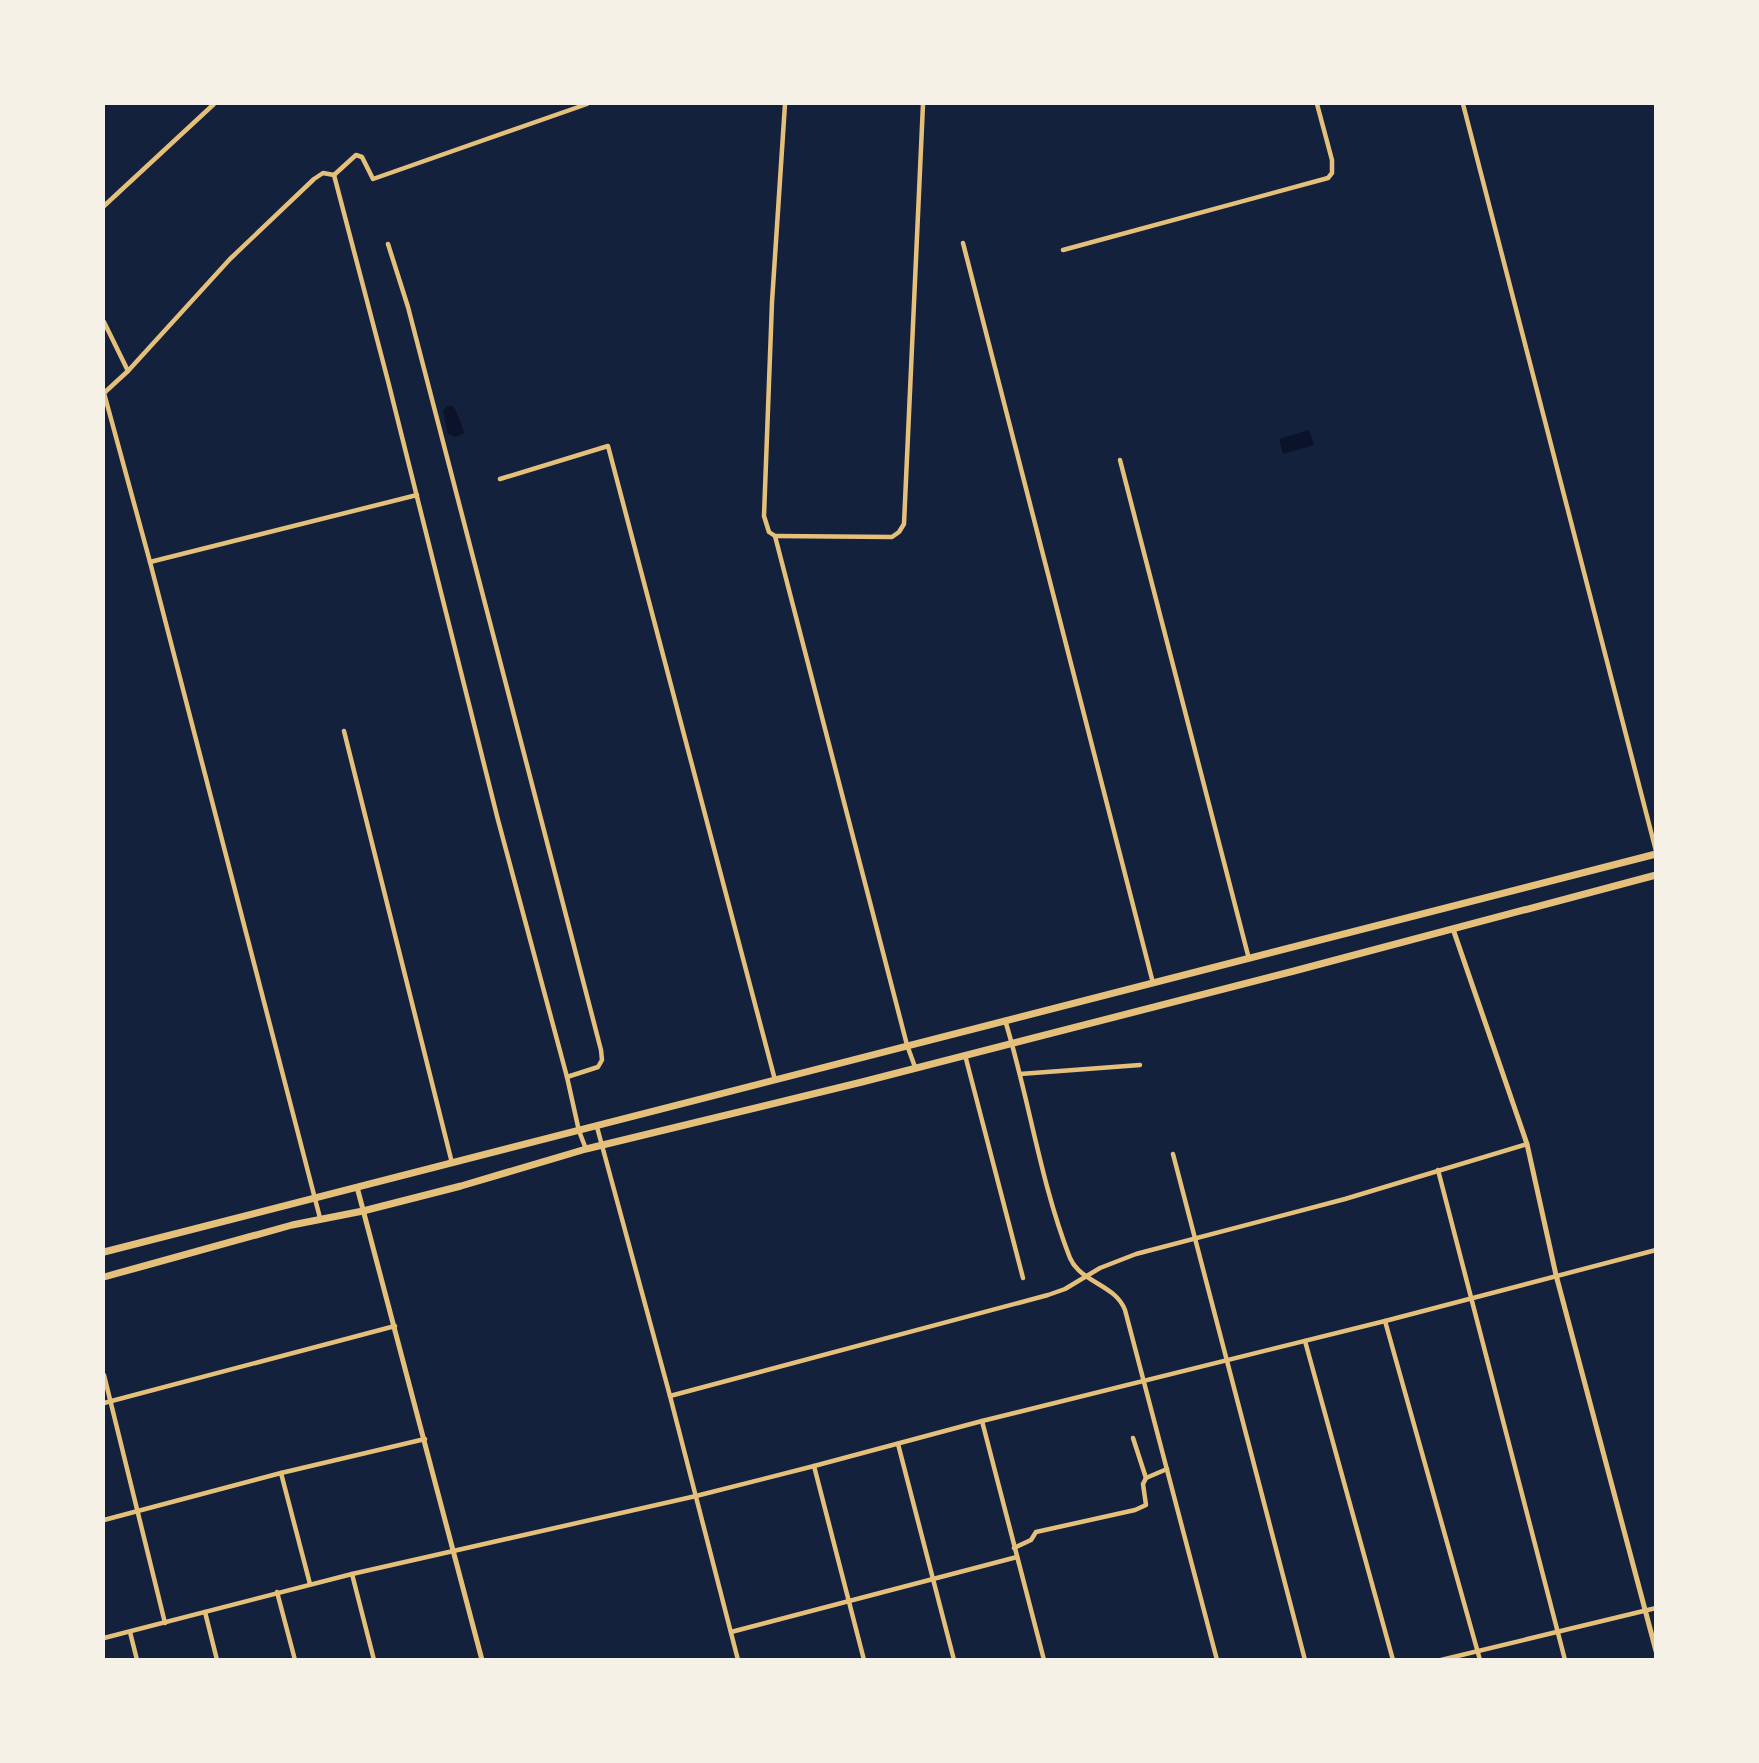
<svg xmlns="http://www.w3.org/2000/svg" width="1759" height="1763" viewBox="0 0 1759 1763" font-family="Poppins,sans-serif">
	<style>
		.water { fill: #0b132b }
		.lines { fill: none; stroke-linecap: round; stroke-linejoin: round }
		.minor { stroke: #e5c07b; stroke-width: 4.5 }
		.tertiary { stroke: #e5c07b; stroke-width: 5 }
		.trunk { stroke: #e5c07b; stroke-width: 7 }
	</style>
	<rect width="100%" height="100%" fill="#14213d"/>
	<g class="water">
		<path d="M447 406H453C456 410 463 428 464 433L456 437 448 434 443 411Z"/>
		<path d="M1309 430 1314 445 1283 454 1279 439Z"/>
	</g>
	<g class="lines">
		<g class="minor">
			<path d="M785 104 772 302 764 516 769 532 775 536 907 1045 915 1067"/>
			<path d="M1463 104 1656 851"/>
			<path d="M334 175 388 381 498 820 567 1077 579 1131 586 1149"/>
			<path d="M104 206 214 104"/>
			<path d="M963 243 1153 983"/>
			<path d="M388 244 408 307 601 1050 602 1060 598 1067 567 1077"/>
			<path d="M1063 250 1328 178 1332 173V160L1317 104"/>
			<path d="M104 322 128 371"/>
			<path d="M104 393 150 562 320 1218"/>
			<path d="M104 393 128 371 230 259 314 179 323 173 334 175 356 155 362 157 373 179 587 104"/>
			<path d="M1120 460 1249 959"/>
			<path d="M500 479 608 446 775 1080"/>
			<path d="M775 536 892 537 899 532 904 524 923 104"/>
			<path d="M150 562 417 495"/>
			<path d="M344 731 452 1163"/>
			<path d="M1005 1020C1029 1098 1040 1181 1070 1258 1081 1283 1115 1284 1125 1310L1217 1660"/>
			<path d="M965 1055 1023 1278"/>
			<path d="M1020 1074 1140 1065"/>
			<path d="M597 1127 670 1396 738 1660"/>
			<path d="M1173 1154 1305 1660"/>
			<path d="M1438 1170 1565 1660"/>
			<path d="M1385 1321 1480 1660"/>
			<path d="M1305 1341 1393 1660"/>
			<path d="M104 1375 165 1623"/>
			<path d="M670 1396 1048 1295 1065 1289 1100 1268 1136 1254 1345 1199 1527 1144"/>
			<path d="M104 1403 395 1326"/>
			<path d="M982 1421 1044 1660"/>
			<path d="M1133 1438 1146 1478"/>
			<path d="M898 1444 954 1660"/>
			<path d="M814 1466 864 1660"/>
			<path d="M281 1473 310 1584"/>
			<path d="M104 1520 281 1473 425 1439"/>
			<path d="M1014 1548 1031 1540 1036 1532 1135 1510 1146 1505 1143 1484 1146 1478 1167 1469"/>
			<path d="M352 1574 374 1660"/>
			<path d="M277 1592 295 1660"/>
			<path d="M205 1612 217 1660"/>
			<path d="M130 1632 137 1660"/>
			<path d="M731 1632 1017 1557"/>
			<path d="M104 1638 352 1574 696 1496 814 1466 982 1421 1385 1321 1656 1250"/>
			<path d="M1441 1660 1656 1608"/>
		</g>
		<g class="tertiary">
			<path d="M1453 929 1527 1144 1556 1275 1656 1651"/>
			<path d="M357 1187 482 1660"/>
		</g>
		<g class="trunk">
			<path d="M104 1252 1656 854"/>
			<path d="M104 1277 292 1225 363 1211 461 1186 586 1149 862 1082 1294 971 1656 875"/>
		</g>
	</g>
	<rect width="1759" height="1763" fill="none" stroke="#f6f1e7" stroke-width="210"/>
</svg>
